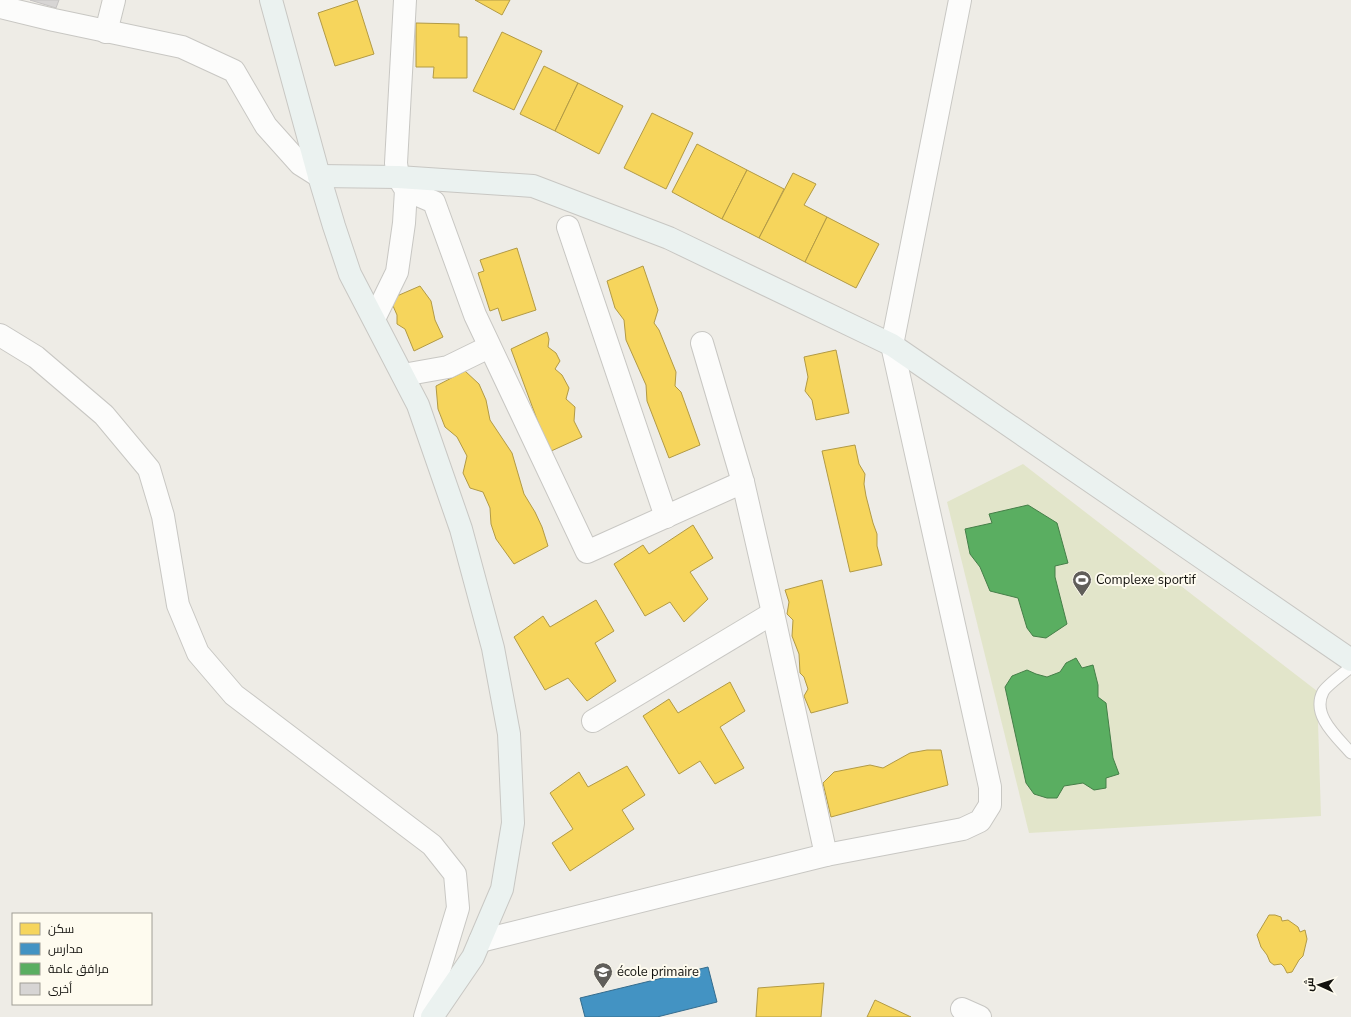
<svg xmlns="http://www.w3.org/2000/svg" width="1351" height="1017" viewBox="0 0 1351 1017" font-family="'Nunito Sans',Cairo,sans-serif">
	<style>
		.green { fill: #e2e5ca }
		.homes { fill: #f6d55c; stroke: #b29a45 }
		.schools { fill: #4393c3; stroke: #356c8d }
		.public { fill: #5aae61; stroke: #457f48 }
		.building { fill: #d7d5d4; stroke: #c5c3c2 }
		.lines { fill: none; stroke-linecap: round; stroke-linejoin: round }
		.service-casing { stroke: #c8c7c3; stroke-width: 13 }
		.minor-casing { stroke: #c8c7c3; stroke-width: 24 }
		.secondary-casing { stroke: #c8c7c3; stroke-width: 24 }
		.service { stroke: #fcfcfb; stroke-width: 11 }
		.minor { stroke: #fcfcfb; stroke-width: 22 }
		.secondary { stroke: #ebf2f0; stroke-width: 22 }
		.labels { text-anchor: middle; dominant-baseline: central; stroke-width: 4; stroke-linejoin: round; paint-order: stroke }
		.poi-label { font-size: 13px; fill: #13120e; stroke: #fefbef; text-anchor: start }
	</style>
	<rect width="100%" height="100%" fill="#eeece6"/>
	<path class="green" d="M1023 464 1317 691 1321 816 1029 833 947 502Z"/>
	<g class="homes">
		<path d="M357 0 374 54 335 66 318 13Z"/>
		<path d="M475 0H510L502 15Z"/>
		<path d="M416 23 459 24V37H467V78H433L434 67H416Z"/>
		<path d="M502 32 542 51 514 110 473 91Z"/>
		<path d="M544 66 578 83 555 131 520 114Z"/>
		<path d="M578 83 623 106 599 154 555 131Z"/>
		<path d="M652 113 693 133 666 189 624 168Z"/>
		<path d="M697 144 747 170 722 219 672 192Z"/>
		<path d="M747 170 784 189 759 238 722 219Z"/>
		<path d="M793 173 816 184 804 205 827 217 805 262 759 238Z"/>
		<path d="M827 217 879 244 856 288 805 262Z"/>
		<path d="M517 248 536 310 502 321 498 308 490 311 478 273 484 271 480 260Z"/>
		<path d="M643 266 658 310 654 323 659 330 676 372 675 386 681 392 700 445 669 458 647 401 646 385 626 340 624 320 615 308 607 281Z"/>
		<path d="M420 286 431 301 435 320 443 337 414 351 405 329 397 324V315L390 299Z"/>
		<path d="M547 332 549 339 548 347 556 353 560 361 555 369 562 375 569 388 566 399 575 407 574 421 582 437 549 452 511 349Z"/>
		<path d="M836 350 849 413 816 420 812 400 805 391 808 377 804 357Z"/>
		<path d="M465 371 479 384 486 400 490 420 512 453 524 494 535 512 542 527 548 546 514 564 496 539 491 524 490 508 483 492 470 488 463 473 467 456 457 437 445 427 438 409 436 386Z"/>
		<path d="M855 445 859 464 865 474 864 484 866 496 873 523 877 534V546L882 565 850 572 822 451Z"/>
		<path d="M693 525 713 558 690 572 708 599 684 622 670 602 645 616 614 564 643 545 649 554Z"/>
		<path d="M822 580 848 703 811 713 804 696 808 689 804 677 800 673 799 654 792 636 793 620 787 614 789 602 785 590Z"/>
		<path d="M596 600 614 631 595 643 616 681 587 701 568 678 545 690 514 637 543 616 550 627Z"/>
		<path d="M730 682 745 711 720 727 744 768 715 784 700 761 679 774 643 716 669 699 678 713Z"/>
		<path d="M927 750H941L948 785 831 817 823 783 834 772 870 765 883 768 910 753Z"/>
		<path d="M627 766 645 795 622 810 634 829 570 871 552 843 573 829 550 793 579 772 588 787Z"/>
		<path d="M1269 915H1275L1281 917 1282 921 1288 920 1298 927 1300 932 1305 930 1307 939 1303 956 1299 960 1292 972 1287 973 1284 967 1281 964 1274 965 1270 962 1267 955 1261 947 1257 935Z"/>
		<path d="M824 983 821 1017H756L758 988Z"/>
		<path d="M875 1000 911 1017H867Z"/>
	</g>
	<path class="schools" d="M708 967 717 1002 657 1017H585L580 998Z"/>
	<g class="public">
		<path d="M1028 505 1057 523 1068 563 1055 566V577L1067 624 1046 638 1033 636 1027 628 1018 598 990 591 980 567 970 554 965 529 992 523 989 514Z"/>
		<path d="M1076 658 1082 668 1093 665 1098 685V697L1106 703 1113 758 1119 774 1106 778V788L1094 790 1083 783 1064 786 1057 798H1047L1034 794 1026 783 1005 687 1012 676 1027 670 1036 674 1047 677 1060 672 1066 663Z"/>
	</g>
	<path class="building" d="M30 0H59L56 8Z"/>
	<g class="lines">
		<g class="service-casing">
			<path id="service" d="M1351 667C1345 672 1326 686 1323 692 1311 715 1337 737 1351 753"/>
		</g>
		<g class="minor-casing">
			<g id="minor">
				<path d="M0 7 54 20 182 47 234 71 266 126 300 164 319 176"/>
				<path d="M106 32 114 0"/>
				<path d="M406 190 434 202 475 315 587 552 743 482"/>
				<path d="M568 227 666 517"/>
				<path d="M374 319 397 272 404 223 406 190 398 177 396 163 405 0"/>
				<path d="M0 335 36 357 104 415 149 469 163 516 178 605 198 653 234 695 432 845 455 874 458 908 425 1017"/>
				<path d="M702 343 743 482 773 613 826 855"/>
				<path d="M403 375 448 367 489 347"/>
				<path d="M593 721 773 613"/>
				<path d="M480 941 826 855 963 829 980 821 990 805V787L892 345 960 0"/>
				<path d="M962 1009 980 1017"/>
			</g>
		</g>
		<g class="secondary-casing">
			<g id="secondary">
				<path d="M271 0 319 176 334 226 350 274 418 405 461 529 493 648 509 734 513 823 502 889 473 957 432 1017"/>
				<path d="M319 176 398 177 533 186 669 238 892 345 1351 660"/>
			</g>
		</g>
		<use href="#service" class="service"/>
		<use href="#minor" class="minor"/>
		<use href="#secondary" class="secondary"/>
	</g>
	<defs>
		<g id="stadium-pin" transform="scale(1)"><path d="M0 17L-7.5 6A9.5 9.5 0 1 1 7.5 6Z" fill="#605e5a" stroke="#fefbef"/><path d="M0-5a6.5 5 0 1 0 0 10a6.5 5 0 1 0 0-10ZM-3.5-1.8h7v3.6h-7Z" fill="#fff"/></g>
		<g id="school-pin" transform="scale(1)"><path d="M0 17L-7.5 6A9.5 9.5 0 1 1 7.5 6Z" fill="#605e5a" stroke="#fefbef"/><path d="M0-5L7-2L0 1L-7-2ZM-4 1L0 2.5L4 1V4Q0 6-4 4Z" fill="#fff"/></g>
	</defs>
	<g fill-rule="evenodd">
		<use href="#stadium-pin" x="1082" y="580"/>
		<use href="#school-pin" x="603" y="972"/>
	</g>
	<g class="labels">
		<g class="poi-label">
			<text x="1096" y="580">Complexe sportif</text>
			<text x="617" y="972">école primaire</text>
		</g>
	</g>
	<rect x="12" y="913" width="140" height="92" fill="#fefbef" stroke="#a09e95"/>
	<rect x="20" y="923" width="20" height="12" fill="#f6d55c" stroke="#a09e95"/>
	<text x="48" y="933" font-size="12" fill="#13120e">سكن</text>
	<rect x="20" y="943" width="20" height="12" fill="#4393c3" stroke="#a09e95"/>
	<text x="48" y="953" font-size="12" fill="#13120e">مدارس</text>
	<rect x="20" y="963" width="20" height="12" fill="#5aae61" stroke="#a09e95"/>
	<text x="48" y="973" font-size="12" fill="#13120e">مرافق عامة</text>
	<rect x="20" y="983" width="20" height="12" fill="#d7d5d4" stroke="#a09e95"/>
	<text x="48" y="993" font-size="12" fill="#13120e">أخرى</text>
	<g transform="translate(1319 985) rotate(273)" stroke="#fefbef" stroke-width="3" paint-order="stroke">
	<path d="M0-3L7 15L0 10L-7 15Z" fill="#13120e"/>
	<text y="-6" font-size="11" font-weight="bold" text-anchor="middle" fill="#13120e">ش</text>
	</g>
</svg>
